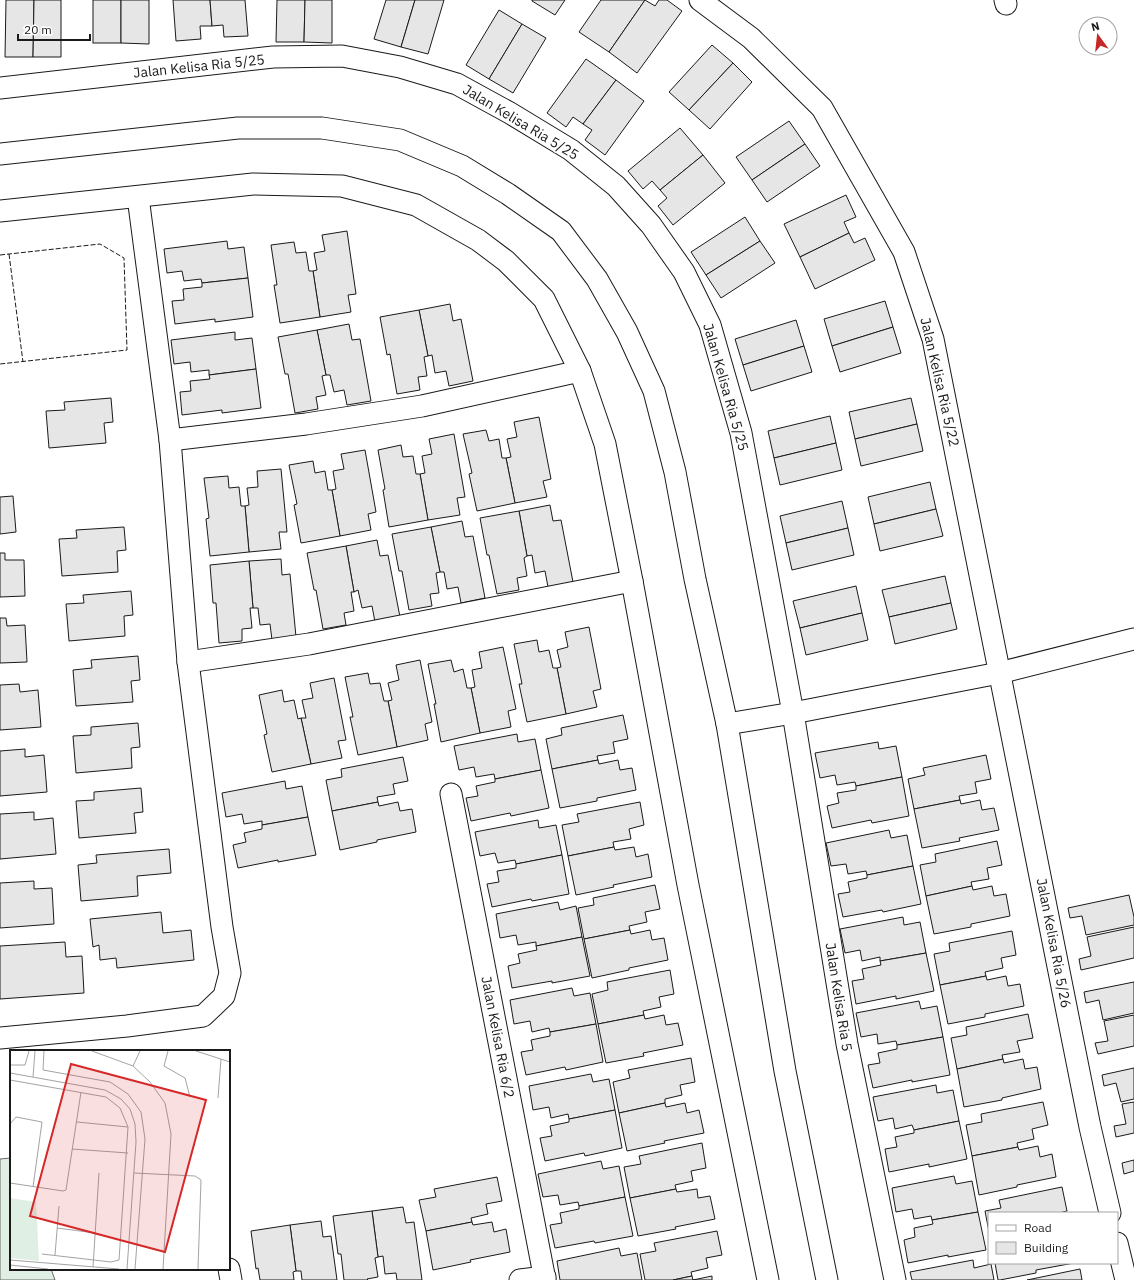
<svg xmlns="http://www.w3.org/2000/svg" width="1134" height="1280" viewBox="0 0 1134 1280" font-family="'IBM Plex Sans',sans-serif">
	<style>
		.green { fill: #e0efe3; stroke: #6a6a6a }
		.building { fill: #e6e6e6; stroke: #1a1a1a }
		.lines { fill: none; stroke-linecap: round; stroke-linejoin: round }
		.street-casing { stroke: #1a1a1a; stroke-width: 23 }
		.street { stroke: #fff; stroke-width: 21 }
		.fence { stroke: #1a1a1a; stroke-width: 1; stroke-dasharray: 5 2; stroke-linecap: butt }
		.labels { text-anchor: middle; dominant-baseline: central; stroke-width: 3; stroke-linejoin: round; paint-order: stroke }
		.street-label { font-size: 14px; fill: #1a1a1a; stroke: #fff }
		.inset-road { fill: none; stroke: #a3a3a3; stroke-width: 1 }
		.view { fill: #d62828; fill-opacity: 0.15; stroke: #d62828; stroke-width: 2 }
		.inset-edge { fill: none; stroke: #1a1a1a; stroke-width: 2 }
	</style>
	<rect width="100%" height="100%" fill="#fff"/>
	<path class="green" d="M11 1158V1269H51L55 1280H0V1159Z"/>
	<g class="building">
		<path d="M6 0H34L33 57H5Z"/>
		<path d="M34 0H61V57H33Z"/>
		<rect x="93" y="0" width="28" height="43"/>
		<path d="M121 0H149V44L121 43Z"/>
		<path d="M173 0H210L212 26H200L201 39 176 41Z"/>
		<path d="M210 0H245L248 36 224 37 223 25 212 26Z"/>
		<path d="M277 0H305L304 42H276Z"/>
		<path d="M305 0H332V43L304 42Z"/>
		<path d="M386 0H415L401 47 374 39Z"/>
		<path d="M415 0H444L428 54 401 47Z"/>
		<path d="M532 0H565L555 15 532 1Z"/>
		<path d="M601 0H645L609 52 579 32Z"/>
		<path d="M645 0 655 6 659 0H667L682 11 637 73 609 52Z"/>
		<path d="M499 10 522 24 489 79 466 65Z"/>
		<path d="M522 24 546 38 513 93 489 79Z"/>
		<path d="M712 45 733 63 689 110 669 92Z"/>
		<path d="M586 59 616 80 583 124 573 117 566 127 547 113Z"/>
		<path d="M733 63 752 82 710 129 689 110Z"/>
		<path d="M616 80 644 101 605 155 585 140 592 130 583 124Z"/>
		<path d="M789 121 805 144 752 180 736 157Z"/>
		<path d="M680 128 703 155 660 190 652 181 643 189 628 171Z"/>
		<path d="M805 144 820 166 767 202 752 180Z"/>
		<path d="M703 155 725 183 673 225 658 206 667 198 660 190Z"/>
		<path d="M846 195 856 217 844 222 849 233 800 257 784 224Z"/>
		<path d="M745 217 760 241 706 275 691 252Z"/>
		<path d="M347 231 356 294 348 295 351 312 320 317 313 271 317 270 314 253 325 251 322 235Z"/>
		<path d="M849 233 854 243 865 238 875 260 815 289 800 257Z"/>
		<path d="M227 241 228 249 244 247 248 278 202 283 201 279 184 281 182 271 167 273 164 249Z"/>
		<path d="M760 241 775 263 721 298 706 275Z"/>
		<path d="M294 242 296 253 306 252 309 271H313L320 317 280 323 274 285H277L271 245Z"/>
		<path d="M248 278 253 317 215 322V319L175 324 172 301 184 300 183 289 202 287V283Z"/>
		<path d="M885 301 893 327 832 346 824 319Z"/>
		<path d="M450 304 453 321 461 319 473 381 449 386 446 371 435 373 432 355 428 356 419 310Z"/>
		<path d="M419 310 428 356 424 357 427 376 418 377 420 390 397 394 390 354 387 355 380 317Z"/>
		<path d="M796 320 804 346 743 365 735 339Z"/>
		<path d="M349 324 352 340 360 339 371 401 347 405 344 390 334 392 330 375H326L317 330Z"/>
		<path d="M893 327 901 353 840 372 832 346Z"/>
		<path d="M317 330 326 375 322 376 326 395 316 397 318 409 295 413 288 374H285L278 337Z"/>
		<path d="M235 332V340L252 338 256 369 209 375V370L191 372 190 362 174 364 171 340Z"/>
		<path d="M804 346 812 372 751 391 743 365Z"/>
		<path d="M256 369 261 408 222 413V410L182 415 180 392 191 391 190 381 210 379 209 375Z"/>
		<path d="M111 398 113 422 104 423 106 443 49 448 46 411 65 410 64 402Z"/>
		<path d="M911 398 917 424 855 439 849 412Z"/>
		<path d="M830 416 836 443 774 458 768 431Z"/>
		<path d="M539 417 551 479 543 481 547 497 515 503 506 458 511 457 507 439 517 437 514 422Z"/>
		<path d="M917 424 923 451 861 466 855 439Z"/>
		<path d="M486 430 489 441 499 439 502 458H506L515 503 477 511 469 474 472 473 463 434Z"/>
		<path d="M454 434 465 497 457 498 460 515 428 520 420 474 425 473 422 456 432 454 429 439Z"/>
		<path d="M836 443 842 470 780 485 774 458Z"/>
		<path d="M401 445 403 457 413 456 416 474H420L428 520 389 527 383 490 385 489 378 450Z"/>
		<path d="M365 450 376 512 368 514 371 530 340 536 332 490 336 489 333 471 344 469 341 454Z"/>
		<path d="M313 461 315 473 325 471 328 490H332L340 536 301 543 294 505 297 504 289 465Z"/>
		<path d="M281 469 287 532H279L281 549 249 552 245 506 249 505 247 488 258 487 257 471Z"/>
		<path d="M228 476 229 488 239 487 241 506H245L249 552 210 556 206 519 209 518 204 478Z"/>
		<path d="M930 482 936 509 874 524 868 497Z"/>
		<path d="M13 496 16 532 0 534V497Z"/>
		<path d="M842 501 848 528 786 543 780 516Z"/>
		<path d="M550 505 553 521 561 520 573 582 548 587 545 571 535 573 532 555 527 556 519 511Z"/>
		<path d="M936 509 943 536 880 551 874 524Z"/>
		<path d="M519 511 527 556 524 558 527 576 517 578 519 590 497 594 489 555H487L480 518Z"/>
		<path d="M462 521 465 537 473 536 485 598 461 603 458 587 447 589 444 572H440L431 527Z"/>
		<path d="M124 527 126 550 117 551 118 572 62 576 59 539 77 538 76 530Z"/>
		<path d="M431 527 440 572 436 573 439 593 430 594 432 606 409 610 402 571H399L392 534Z"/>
		<path d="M848 528 854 555 792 570 786 543Z"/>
		<path d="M377 540 380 556 388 555 400 617 375 622 372 606 362 608 358 590 354 592 346 546Z"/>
		<path d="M346 546 354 592H351L354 611 344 613 346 625 323 629 316 590H314L307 553Z"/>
		<path d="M0 553H5V560H24L25 596 0 597Z"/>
		<path d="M281 559 282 575 290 574 296 637 272 640 270 624 260 625 258 608H253L249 561Z"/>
		<path d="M249 561 253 608H250L252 628 242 629V641L219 643 216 603H213L210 565Z"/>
		<path d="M945 576 951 603 889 617 882 590Z"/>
		<path d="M856 586 862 613 800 628 793 601Z"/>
		<path d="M131 591 133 615 124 616 125 636 69 641 66 604 84 603 83 595Z"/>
		<path d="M951 603 957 629 895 644 889 617Z"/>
		<path d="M862 613 868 640 806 655 800 628Z"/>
		<path d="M0 618H6L7 626 25 625 27 662 0 663Z"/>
		<path d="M589 627 601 689 593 691 597 707 566 714 557 668 561 667 557 650 568 647 565 632Z"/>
		<path d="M537 640 539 652 549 650 553 668H557L566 714 527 722 519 684H522L514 644Z"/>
		<path d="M503 647 516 709 508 711 511 727 480 733 471 688 475 687 472 670 482 668 479 652Z"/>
		<path d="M138 656 140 680 131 681 133 702 76 706 73 670 92 668 91 660Z"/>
		<path d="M420 660 432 722 425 724 428 740 397 747 388 701 392 700 388 683 399 680 396 665Z"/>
		<path d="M451 660 454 672 463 669 467 688H471L480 733 441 742 434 704H436L428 664Z"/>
		<path d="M368 673 370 684 380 683 384 701H388L397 747 358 755 350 717H353L345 677Z"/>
		<path d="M334 678 346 740 338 741 342 758 311 764 301 718H306L302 700 313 698 310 683Z"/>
		<path d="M19 684 20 692 38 690 41 727 0 730V685Z"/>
		<path d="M282 690 284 702 294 700 298 719 301 718 311 764 272 772 264 735 267 734 259 695Z"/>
		<path d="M623 715 628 739 613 742 615 753 597 756 598 760 552 769 546 739 562 735 561 728Z"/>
		<path d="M138 723 140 747 131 748 132 768 76 773 73 736 91 735V727Z"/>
		<path d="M517 734 518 742 535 739 541 770 495 779 494 774 476 777 474 767 459 770 454 746Z"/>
		<path d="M878 742 879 749 896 746 902 777 856 786 855 782 837 785 835 775 820 778 815 753Z"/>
		<path d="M25 749V757L44 755 47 792 0 796V751Z"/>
		<path d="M986 755 991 779 975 782 977 793 959 796 960 800 914 809 908 779 925 775 923 768Z"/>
		<path d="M403 757 408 781 393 784 395 794 377 797 378 802 332 811 326 780 342 777 341 769Z"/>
		<path d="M598 760 599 764 618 760 620 770 632 768 636 790 597 798V801L560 808 552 769Z"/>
		<path d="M541 770 549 808 511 816 510 813 471 821 466 798 478 796 476 786 495 782V779Z"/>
		<path d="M902 777 909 816 872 823 871 820 832 828 827 806 839 803 837 793 856 790V786Z"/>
		<path d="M285 781 286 789 302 786 308 817 262 825V821L244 824 242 814 226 817 222 793Z"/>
		<path d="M141 788 143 812 134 813 136 833 79 838 76 801 94 800V792Z"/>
		<path d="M960 800 961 804 980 800 982 810 994 808 999 830 959 838 960 841 922 848 914 809Z"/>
		<path d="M378 802 379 806 398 802 400 811 412 809 416 832 377 840V842L340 850 332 811Z"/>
		<path d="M640 802 644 825 629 829 631 839 613 842 614 847 568 856 562 825 579 822 577 814Z"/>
		<path d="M34 812V820L53 818 56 854 0 859V814Z"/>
		<path d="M308 817 316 855 278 862V860L238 868 233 845 246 842 244 833 262 829V825Z"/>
		<path d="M538 820 539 828 556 825 562 855 516 864 515 860 498 863 495 853 480 856 475 832Z"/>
		<path d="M889 830 891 838 907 835 913 866 867 875 866 871 848 874 846 864 831 866 826 843Z"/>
		<path d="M997 841 1002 865 987 868 989 879 971 882 972 886 926 896 920 865 936 862 935 854Z"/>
		<path d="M614 847 615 850 634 847 636 857 648 854 652 877 613 885 614 887 576 895 568 856Z"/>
		<path d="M169 849 171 873 137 876 138 896 81 901 78 865 97 863 96 855Z"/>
		<path d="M562 855 569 894 532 901 531 899 492 907 487 884 499 882 497 871 516 868V864Z"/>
		<path d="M913 866 921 904 883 912 882 910 843 917 838 894 850 892 848 882 867 878V875Z"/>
		<path d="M34 881V889L52 888 54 924 0 928V883Z"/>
		<path d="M655 885 660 909 645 912 647 922 629 926 630 930 584 939 578 908 594 905 593 898Z"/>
		<path d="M972 886 973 890 992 886 994 896 1006 894 1010 916 971 924V927L934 934 926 896Z"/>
		<path d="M1129 895 1134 917V925L1086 935 1082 916 1070 918 1068 908Z"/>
		<path d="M558 902 560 910 576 906 582 937 536 946V942L518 945 516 935 500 938 496 914Z"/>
		<path d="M161 912 163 933 191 930 194 960 117 968 116 958 100 960 99 945 93 947 90 919Z"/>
		<path d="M903 917 904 925 920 922 926 953 880 961V957L862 961 860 950 845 953 840 929Z"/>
		<path d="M1134 927V958L1081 970 1079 959 1091 956 1087 937Z"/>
		<path d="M630 930 631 934 650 930 652 940 664 938 668 960 629 968V970L592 978 584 939Z"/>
		<path d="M1012 931 1016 955 1001 958 1003 968 985 972 986 976 940 985 934 954 950 951 949 943Z"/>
		<path d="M582 937 590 976 552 983V981L512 988 508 966 520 963 518 954 537 950 536 946Z"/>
		<path d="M65 942 66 957 82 956 84 993 0 999V946Z"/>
		<path d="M926 953 934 991 896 999V996L856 1004 852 981 864 979 862 969 881 965 880 961Z"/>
		<path d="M670 970 674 994 659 997 661 1007 643 1011 644 1015 598 1024 592 994 608 990 607 982Z"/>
		<path d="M986 976 987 980 1006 976 1008 986 1020 984 1024 1006 985 1014V1017L948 1024 940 985Z"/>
		<path d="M1134 982V1013L1103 1020 1099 1000 1086 1003 1084 992Z"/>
		<path d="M572 988 574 996 590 993 596 1024 550 1032 549 1028 532 1032 530 1021 514 1024 510 1000Z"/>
		<path d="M919 1001 921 1009 937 1006 943 1037 897 1045 896 1041 878 1044 877 1034 861 1037 856 1013Z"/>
		<path d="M1028 1014 1033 1038 1017 1041 1020 1052 1002 1055 1003 1059 957 1069 951 1038 967 1035 966 1027Z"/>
		<path d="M644 1015 645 1019 664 1015 666 1025 678 1023 683 1045 643 1053 644 1056 606 1063 598 1024Z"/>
		<path d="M1134 1015V1046L1098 1054 1095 1043 1108 1041 1104 1021Z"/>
		<path d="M596 1024 603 1062 566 1070 565 1067 526 1075 521 1052 533 1050 531 1040 550 1036V1032Z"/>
		<path d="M943 1037 950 1075 912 1082V1080L873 1088 868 1065 880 1063 878 1053 897 1049V1045Z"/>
		<path d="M691 1058 695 1082 680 1085 682 1095 665 1099V1103L619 1113 613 1082 630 1078 628 1070Z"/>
		<path d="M1003 1059 1004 1063 1023 1059 1025 1069 1037 1067 1041 1089 1002 1098V1100L964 1107 957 1069Z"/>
		<path d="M1134 1068V1099L1121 1102 1116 1083 1104 1086 1102 1075Z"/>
		<path d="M591 1074 593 1082 609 1079 615 1110 569 1119 568 1114 551 1118 549 1107 533 1110 529 1086Z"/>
		<path d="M936 1085 937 1093 953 1090 959 1121 914 1130 912 1125 895 1129 893 1118 878 1121 873 1097Z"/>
		<path d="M1043 1102 1048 1125 1032 1129 1034 1139 1017 1143 1018 1147 972 1156 966 1125 982 1122 981 1114Z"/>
		<path d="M1134 1102V1133L1116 1137 1114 1126 1126 1124 1122 1104Z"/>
		<path d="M665 1103 666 1107 685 1103 687 1113 699 1110 704 1133 664 1141 665 1143 627 1151 619 1113Z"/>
		<path d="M615 1110 622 1148 585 1156 584 1153 545 1161 540 1138 552 1136 550 1126 569 1122V1119Z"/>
		<path d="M959 1121 967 1159 929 1167V1164L889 1172 885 1149 897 1147 895 1137 914 1133V1130Z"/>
		<path d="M702 1143 706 1168 691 1171 693 1181 675 1185 676 1189 630 1198 624 1167 641 1164 639 1156Z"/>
		<path d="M1038 1146 1040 1157 1052 1154 1056 1177 1017 1185V1187L979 1195 972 1156 1018 1147 1019 1150Z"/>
		<path d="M1134 1160V1171L1124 1174 1122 1163Z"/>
		<path d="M601 1161 603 1169 619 1166 625 1197 579 1206 578 1202 560 1205 558 1195 543 1197 538 1174Z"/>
		<path d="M954 1176 956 1184 972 1181 978 1212 932 1220 931 1216 914 1219 912 1209 896 1212 892 1188Z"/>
		<path d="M497 1177 502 1201 486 1204 488 1214 471 1218 472 1222 426 1231 419 1200 436 1197 434 1189Z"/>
		<path d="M1062 1187 1067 1211 1059 1213H989V1232L985 1211 1001 1208 999 1200Z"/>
		<path d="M676 1189 677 1192 697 1189 698 1198 710 1196 715 1219 675 1227 676 1229 638 1236 630 1198Z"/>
		<path d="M625 1197 633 1236 595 1243 594 1241 555 1248 550 1225 562 1223 560 1213 579 1209V1206Z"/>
		<path d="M403 1207 406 1223 414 1222 422 1280H397L396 1273 385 1274 383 1256 378 1257 372 1211Z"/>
		<path d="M372 1211 378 1257 375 1258 378 1277 367 1279 368 1280H344L341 1254H338L333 1216Z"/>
		<path d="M978 1212 986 1250 948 1257V1255L908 1263 904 1240 915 1237 914 1228 933 1224 932 1220Z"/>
		<path d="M321 1221 323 1237 331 1236 337 1280H302L301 1271H296L290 1225Z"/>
		<path d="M472 1222 473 1225 492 1222 494 1232 506 1229 510 1252 470 1260 471 1262 433 1270 426 1231Z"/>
		<path d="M290 1225 296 1271 293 1272 294 1280H260L258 1268 256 1269 251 1231Z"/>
		<path d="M717 1231 722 1255 706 1258 708 1268 691 1272 692 1276 673 1280H645L640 1254 656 1251 654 1243Z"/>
		<path d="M619 1248 621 1256 637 1253 642 1280H560L557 1261Z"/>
		<path d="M973 1260 974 1268 991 1264 994 1280H912L910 1272Z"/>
		<path d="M995 1263H1074L1036 1270V1273L1000 1280H998Z"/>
		<path d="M1080 1269 1082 1280H1027Z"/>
		<path d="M692 1276 693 1280 712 1276V1280H673Z"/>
	</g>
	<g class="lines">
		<g class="street-casing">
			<g id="street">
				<path d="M700 0 751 38 822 108 904 252 933 339 1090 1127 1110 1213"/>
				<path d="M1005 0 1006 4"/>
				<path d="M0 88 273 57 342 56 400 67 457 84 510 113 571 150 616 186 651 225 684 272 710 325 741 433 793 713 847 1044 895 1280"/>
				<path d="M0 154 238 128H322L400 140 462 166 508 194 561 231 597 279 627 332 654 391 675 472 695 579 727 724 785 1071 827 1280"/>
				<path d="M0 211 253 184 342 186 416 205 478 240 506 261 544 299 580 371 605 444 632 581 688 885 768 1280"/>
				<path d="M170 440 306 424 422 406 580 371"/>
				<path d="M188 662 309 644 632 581"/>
				<path d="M727 724 793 713 999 673 1134 639"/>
				<path d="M451 794 545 1280"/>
				<path d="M0 1038 127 1026 203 1016 224 996 230 973 222 927 188 662 170 440 138 197"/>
				<path d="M1117 1243 1126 1280"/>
				<path d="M229 1269 231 1280"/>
				<path d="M520 1280 545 1277"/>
			</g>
		</g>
		<use href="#street" class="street"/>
		<g class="fence">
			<path d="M9 254 23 362"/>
			<path d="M0 255 100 244 124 258 127 350 0 364"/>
		</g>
	</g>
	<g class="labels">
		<g class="street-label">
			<text transform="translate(199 66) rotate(-6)">Jalan Kelisa Ria 5/25</text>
			<text transform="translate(521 122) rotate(31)">Jalan Kelisa Ria 5/25</text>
			<text transform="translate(940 382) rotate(77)">Jalan Kelisa Ria 5/22</text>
			<text transform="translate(726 387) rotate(74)">Jalan Kelisa Ria 5/25</text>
			<text transform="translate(1054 943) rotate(79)">Jalan Kelisa Ria 5/26</text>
			<text transform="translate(839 997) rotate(81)">Jalan Kelisa Ria 5</text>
			<text transform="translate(498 1037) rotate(79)">Jalan Kelisa Ria 6/2</text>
		</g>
	</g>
	<g transform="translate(10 1050)">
		<rect width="220" height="220" fill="#fff"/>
		<path d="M0 148 26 152 29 211 0 208Z" fill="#e0efe3"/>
		<path class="inset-road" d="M34 1 33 20 100 32 118 44 131 62 135 89 125 219M82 1 123 16 140 32 155 53 161 84 153 219M158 1 154 16 175 28 180 47M186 1 220 12M0 15H15L19 1M123 16 130 1M0 23 95 40 111 49 120 59 125 74 126 92 117 219M23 27 25 1M0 30 96 47 110 58 118 77 109 210 101 212 32 204M208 48 211 9M67 72 118 77M0 74 6 67 32 72 23 137M62 99 118 103M124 123 185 126 191 130 188 219M0 133 53 141 56 140 71 42M47 178 85 183M45 205 49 156M0 210 109 219M0 215 38 219M83 217 89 123"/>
		<path class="view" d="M61 14 196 50 155 202 20 166Z"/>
		<rect width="220" height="220" class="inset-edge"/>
	</g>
	<rect x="988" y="1212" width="130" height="52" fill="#ffffff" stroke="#a3a3a3"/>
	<rect x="996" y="1225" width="20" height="6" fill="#ffffff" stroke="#a3a3a3"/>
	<text x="1024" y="1232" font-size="12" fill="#1a1a1a">Road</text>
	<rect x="996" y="1242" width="20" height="12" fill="#e6e6e6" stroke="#a3a3a3"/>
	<text x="1024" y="1252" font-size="12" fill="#1a1a1a">Building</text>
	<g transform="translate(1098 36) rotate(345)"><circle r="19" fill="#ffffff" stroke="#a3a3a3"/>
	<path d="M0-3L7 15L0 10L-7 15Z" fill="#c62828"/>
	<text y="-6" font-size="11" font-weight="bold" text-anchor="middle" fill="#1a1a1a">N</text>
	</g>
	<path d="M18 34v6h72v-6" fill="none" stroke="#1a1a1a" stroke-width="2"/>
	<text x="24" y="34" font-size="12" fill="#1a1a1a" stroke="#ffffff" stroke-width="3" paint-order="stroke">20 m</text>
</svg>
